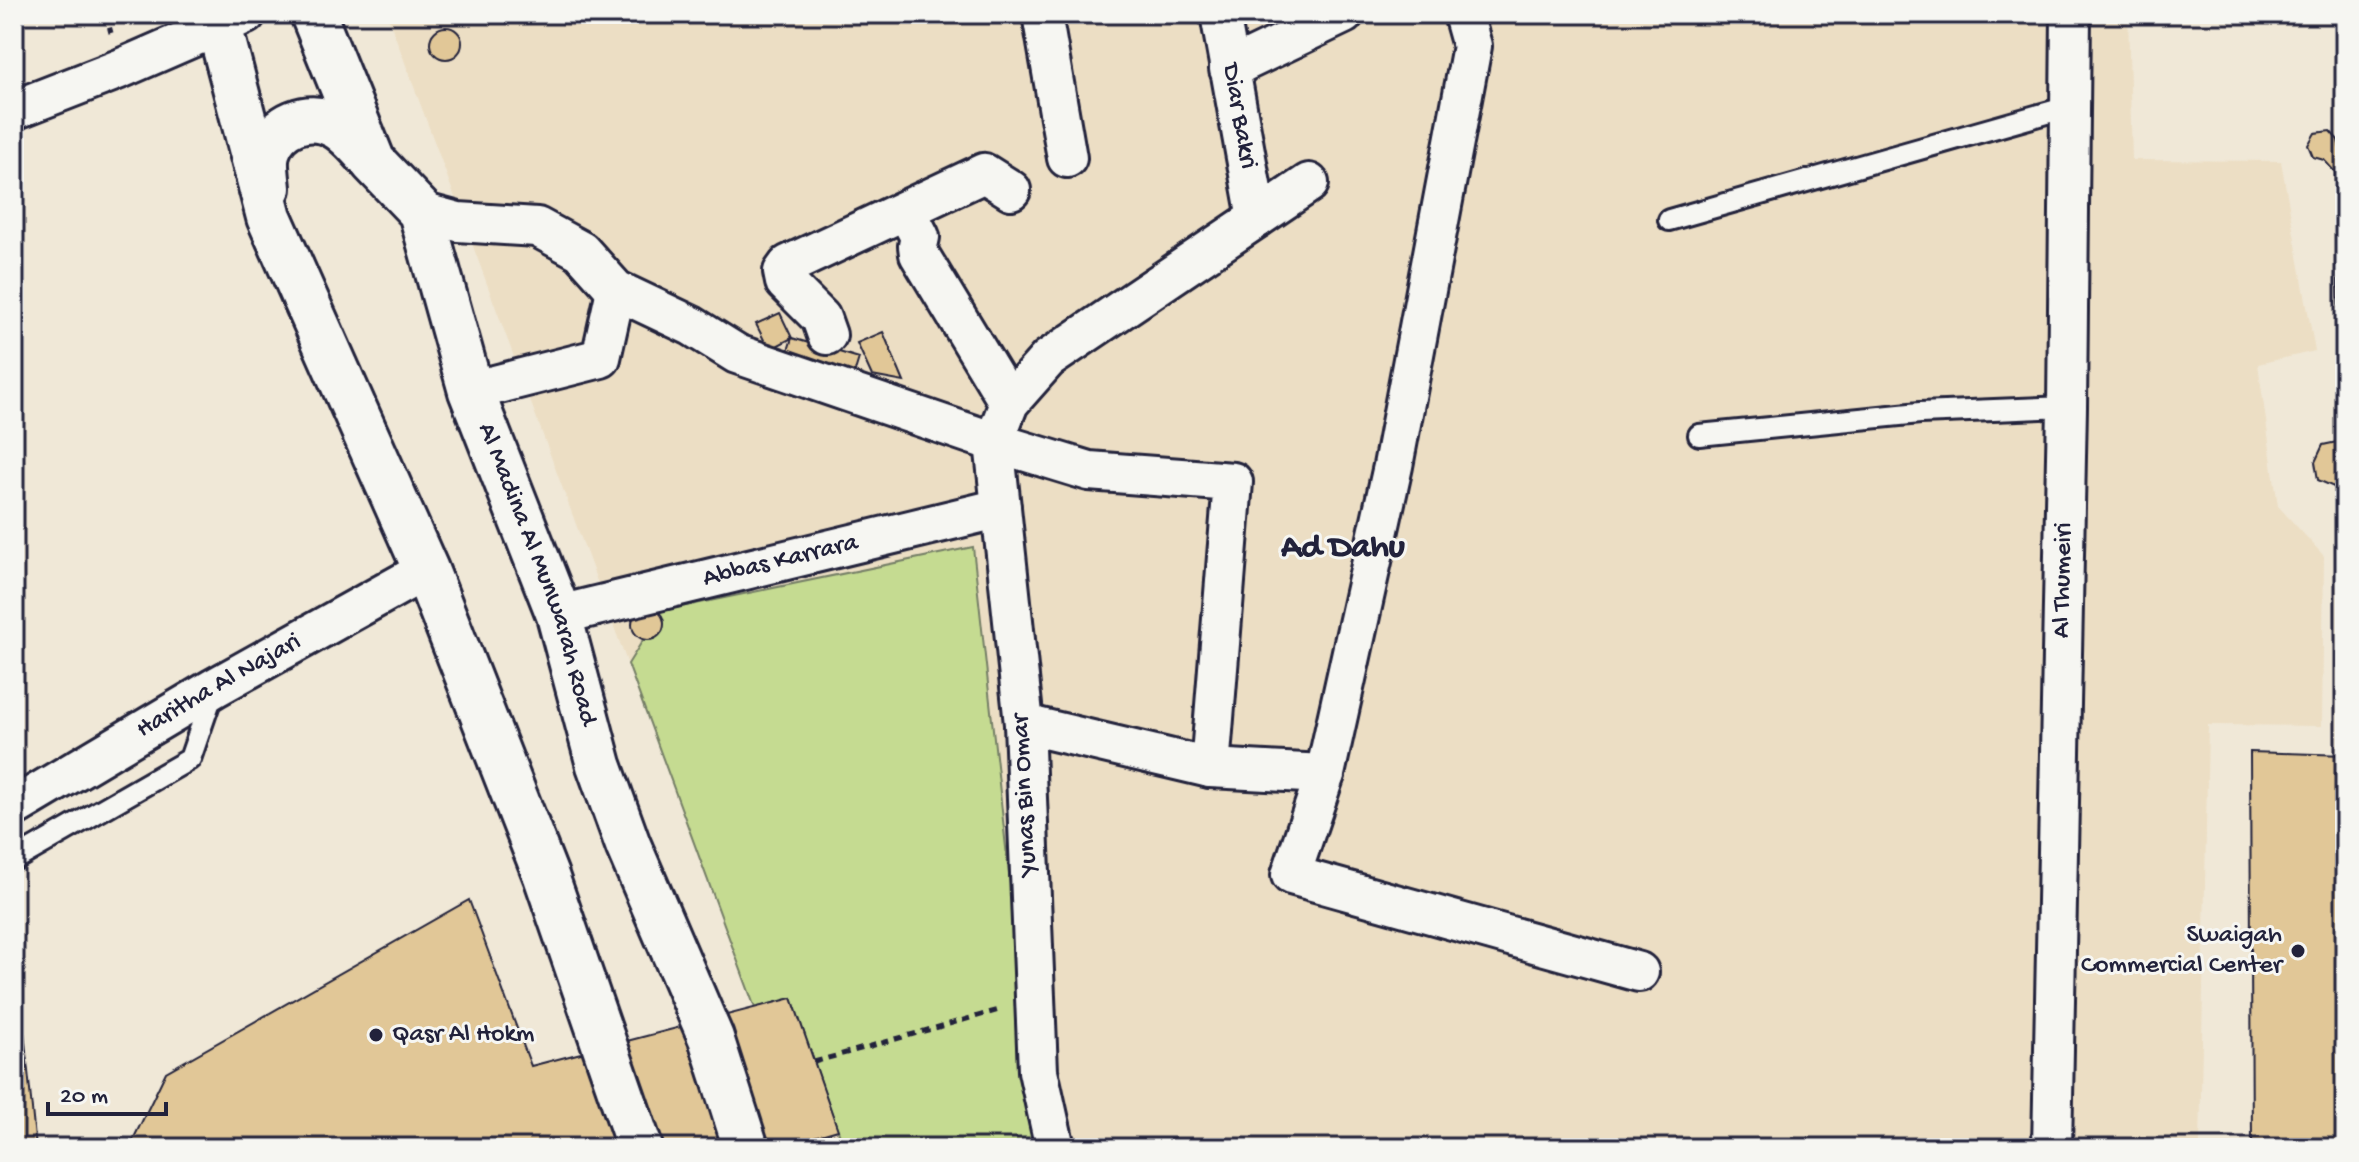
<svg xmlns="http://www.w3.org/2000/svg" width="2359" height="1162" viewBox="0 0 2359 1162" font-family="'Gochi Hand',sans-serif">
	<style>
		.built { fill: #ecdec4 }
		.green { fill: #c5db91; stroke: #747e66; stroke-width: 2 }
		.building { fill: #e1c797; stroke: #22223b; stroke-width: 2 }
		.lines { fill: none; stroke-linecap: round; stroke-linejoin: round }
		.lane-casing { stroke: #22223b; stroke-width: 26 }
		.street-casing { stroke: #22223b; stroke-width: 44 }
		.primary-casing { stroke: #22223b; stroke-width: 50 }
		.path { stroke: #22223b; stroke-width: 5; stroke-dasharray: 8 6; stroke-linecap: butt }
		.lane { stroke: #f6f6f2; stroke-width: 20 }
		.street { stroke: #f6f6f2; stroke-width: 38 }
		.primary { stroke: #f6f6f2; stroke-width: 44 }
		.poi-dot { fill: #22223b; stroke: #f6f6f2; stroke-width: 3 }
		.labels { text-anchor: middle; dominant-baseline: central; stroke-width: 6; stroke-linejoin: round; paint-order: stroke }
		.street-label { font-size: 26px; fill: #22223b; stroke: #f6f6f2 }
		.poi-label { font-size: 26px; fill: #22223b; stroke: #f6f6f2; text-anchor: end }
		.district-label { font-size: 34px; font-weight: bold; fill: #22223b; stroke: #f6f6f2 }
	</style>
	<rect width="100%" height="100%" fill="#f0e8d7"/>
	<filter id="ink" filterUnits="userSpaceOnUse"><feTurbulence type="fractalNoise" baseFrequency=".0125" numOctaves="2"/><feDisplacementMap in="SourceGraphic" scale="16" xChannelSelector="R" yChannelSelector="G"/><feConvolveMatrix kernelMatrix="1 2 1 2 8 2 1 2 1" color-interpolation-filters="sRGB"/></filter>
	<g filter="url(#ink)">
		<path class="built" d="M387 14H2128L2132 160 2281 161 2315 351 2258 364 2278 506 2324 556 2322 726 2208 725 2200 1148H807Z"/>
		<path class="green" d="M973 547 1039 1148H844L792 998 755 1008 628 664 661 611Z"/>
		<g class="building">
			<circle cx="446" cy="43" r="16"/>
			<path d="M2330 131 2338 140 2341 154 2345 153V486L2336 488 2318 480 2315 462 2323 445 2342 441 2335 172 2324 160 2313 157 2308 145 2315 133Z"/>
			<path d="M780 313 792 338 769 350 756 324Z"/>
			<path d="M883 332 904 382 872 376 857 343Z"/>
			<path d="M792 338 859 358 852 381 785 360Z"/>
			<circle cx="648" cy="624" r="16"/>
			<path d="M2250 752 2345 755V1148H2252Z"/>
			<path d="M469 900 531 1066 792 998 838 1130 776 1148H129L166 1072Z"/>
			<path d="M17 965 36 1148H14V966Z"/>
		</g>
		<g class="lines">
			<g class="lane-casing">
				<g id="lane">
					<path d="M1669 220 2071 106"/>
					<path d="M1699 435 1920 413 2067 407"/>
					<path d="M14 860 190 759 213 692"/>
				</g>
			</g>
			<g class="street-casing">
				<g id="street">
					<path d="M1042 14 1067 158"/>
					<path id="s1" d="M1220 14 1257 218"/>
					<path d="M1463 14 1472 46 1393 466 1325 774 1291 875 1639 972"/>
					<path d="M1229 69 1344 14"/>
					<path d="M14 110 122 68 246 14"/>
					<path d="M906 210 920 237 918 246 919 254 1009 403"/>
					<path d="M421 212 458 222 537 227 581 251 616 290 692 326 737 354 994 442 1089 471 1233 482 1210 768"/>
					<path d="M827 335 821 318 785 282 783 272 788 265 984 173 1011 190"/>
					<path d="M471 391 601 358 616 290"/>
					<path id="s2" d="M559 615 1001 508"/>
					<path d="M1024 724 1210 768 1325 774"/>
					<path id="s3" d="M14 807 214 688 426 570"/>
					<path d="M1055 1148 1038 1071 1024 724 994 442 1009 403 1048 359 1309 183"/>
					<path id="s4" d="M2052 1148 2067 407 2071 14"/>
				</g>
			</g>
			<g class="primary-casing">
				<g id="primary">
					<path d="M216 14 269 217 426 570 546 876 640 1148"/>
					<path id="s5" d="M313 14 373 162 421 212 471 391 559 615 599 765 628 845 711 1038 746 1148"/>
					<path d="M268 188C267 177 264 160 268 150 272 138 282 128 294 123 328 110 349 134 369 157"/>
				</g>
			</g>
			<g class="path">
				<path d="M106 14 111 33"/>
				<path d="M814 1062 999 1010"/>
			</g>
			<use href="#lane" class="lane"/>
			<use href="#street" class="street"/>
			<use href="#primary" class="primary"/>
		</g>
	</g>
	<g class="poi-dot">
		<circle cx="2298" cy="951" r="8"/>
		<circle cx="376" cy="1035" r="8"/>
	</g>
	<g class="labels">
		<g class="street-label">
			<text stroke="none"><textPath href="#s1" startOffset="104">Diar Bakri</textPath></text>
			<text stroke="none"><textPath href="#s2" startOffset="228">Abbas Karrara</textPath></text>
			<text stroke="none"><textPath href="#s5" startOffset="610">Al Madina Al Munwarah Road</textPath></text>
			<text stroke="none"><textPath href="#s4" startOffset="568">Al Thumeiri</textPath></text>
			<text stroke="none"><textPath href="#s3" startOffset="238">Haritha Al Najari</textPath></text>
			<text transform="translate(1026 795) rotate(-93)">Yunas Bin Omar</text>
		</g>
		<g class="poi-label">
			<text x="2282" y="936">Swaigah<tspan x="2282" dy="30">Commercial Center</tspan></text>
			<text x="392" y="1035" text-anchor="start">Qasr Al Hokm</text>
		</g>
		<g class="district-label">
			<text x="1343" y="549">Ad Dahu</text>
		</g>
	</g>
	<rect width="2359" height="1162" fill="none" stroke="#f6f6f2" stroke-width="48"/>
	<rect x="24" y="24" width="2311" height="1114" fill="none" stroke="#22223b" stroke-width="3" filter="url(#ink)"/>
	<path d="M48 1102v12h118v-12" fill="none" stroke="#22223b" stroke-width="4"/>
	<text x="60" y="1102" font-size="24" fill="#22223b" stroke="#f6f6f2" stroke-width="6" paint-order="stroke">20 m</text>
</svg>
